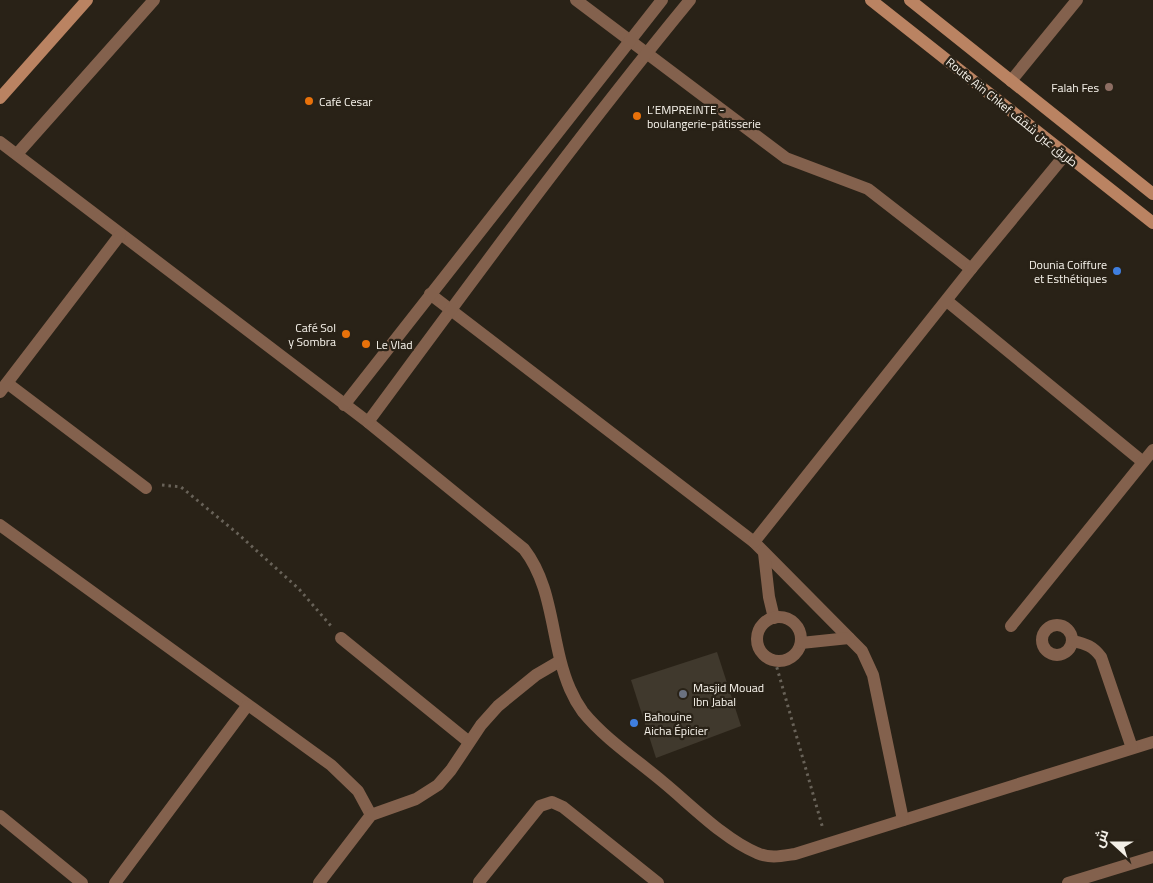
<svg xmlns="http://www.w3.org/2000/svg" width="1153" height="883" viewBox="0 0 1153 883" font-family="Georgia,Cairo,serif">
	<style>
		.building { fill: #40392d }
		.lines { fill: none; stroke-linecap: round; stroke-linejoin: round }
		.path { stroke: #686258; stroke-width: 3; stroke-dasharray: 2.5 4; stroke-linecap: butt }
		.street { stroke: #83614d; stroke-width: 12 }
		.secondary { stroke: #ba8362; stroke-width: 12 }
		.education-dot { fill: #8d6e63; stroke: #292217; stroke-width: 2 }
		.food-dot { fill: #e8710a; stroke: #292217; stroke-width: 2 }
		.shop-dot { fill: #3f7fe0; stroke: #292217; stroke-width: 2 }
		.worship-dot { fill: #6b7280; stroke: #292217; stroke-width: 2 }
		.labels { text-anchor: middle; dominant-baseline: central; stroke-width: 4.5; stroke-linejoin: round; paint-order: stroke }
		.poi-label { font-size: 12px; fill: #f3efe7; stroke: #292217; text-anchor: start }
		.street-label { font-size: 12px; fill: #f3efe7; stroke: #292217 }
	</style>
	<rect width="100%" height="100%" fill="#292217"/>
	<path class="building" d="M717 652 741 726 656 758 631 680Z"/>
	<g class="lines">
		<g class="path">
			<path d="M162 485 181 487 237 533 299 589 331 626"/>
			<path d="M775 661 823 829"/>
		</g>
		<g class="street">
			<path d="M576 0 786 158 868 189 971 269"/>
			<path d="M1011 81 1077 0"/>
			<path d="M0 142 368 422 524 549C555 589 550 643 570 689 573 696 578 705 583 712 605 739 637 760 663 782 691 805 725 840 757 853 770 859 782 856 795 854L1153 742"/>
			<path d="M17 154 154 0"/>
			<path d="M430 294 754 542 862 651 873 675 903 820"/>
			<path d="M947 301 1143 462"/>
			<path d="M7 383 146 488"/>
			<path d="M0 392 120 235"/>
			<path d="M344 405 662 0"/>
			<path d="M368 422C473 280 578 136 690 0"/>
			<path d="M0 525 331 765 358 791 371 815"/>
			<path d="M754 542 971 269 1065 155"/>
			<path d="M764 553 769 597 774 618"/>
			<circle cx="779" cy="639" r="22"/>
			<circle cx="1057" cy="640" r="15"/>
			<path d="M1011 626 1153 450"/>
			<path d="M341 638 469 742"/>
			<path d="M1073 641C1086 644 1093 646 1101 657L1132 748"/>
			<path d="M801 643 849 638"/>
			<path d="M0 816 82 883"/>
			<path d="M479 882 540 806 552 802 563 807 658 883"/>
			<path d="M115 883 247 706"/>
			<path d="M319 883 371 815 416 799 438 785 451 770 481 725 498 706 536 675 560 661"/>
			<path d="M1068 883 1153 857"/>
		</g>
		<g class="secondary">
			<path d="M871 0 1153 223"/>
			<path d="M910 0 1153 194"/>
			<path d="M0 98 87 0"/>
		</g>
	</g>
	<circle class="education-dot" cx="1109" cy="87" r="5"/>
	<g class="food-dot">
		<circle cx="309" cy="101" r="5"/>
		<circle cx="637" cy="116" r="5"/>
		<circle cx="346" cy="334" r="5"/>
		<circle cx="366" cy="344" r="5"/>
	</g>
	<g class="shop-dot">
		<circle cx="1117" cy="271" r="5"/>
		<circle cx="634" cy="723" r="5"/>
	</g>
	<circle class="worship-dot" cx="683" cy="694" r="5"/>
	<g class="labels">
		<g class="poi-label">
			<text x="1099" y="87" text-anchor="end">Falah Fes</text>
			<text x="319" y="101">Café Cesar</text>
			<text x="647" y="109">L’EMPREINTE -<tspan x="647" dy="14">boulangerie-pâtisserie</tspan></text>
			<text x="1107" y="264" text-anchor="end">Dounia Coiffure<tspan x="1107" dy="14">et Esthétiques</tspan></text>
			<text x="336" y="327" text-anchor="end">Café Sol<tspan x="336" dy="14">y Sombra</tspan></text>
			<text x="376" y="344">Le Vlad</text>
			<text x="693" y="687">Masjid Mouad<tspan x="693" dy="14">Ibn Jabal</tspan></text>
			<text x="644" y="716">Bahouine<tspan x="644" dy="14">Aicha Épicier</tspan></text>
		</g>
		<g class="street-label">
			<text transform="translate(1012 112) rotate(39)">Route Aïn Chkef طريق عين شقف</text>
		</g>
	</g>
	<g transform="translate(1113 843) rotate(291)" stroke="#292217" stroke-width="4" paint-order="stroke">
	<path d="M0-4L9 19L0 12L-9 19Z" fill="#f3efe7"/>
	<text y="-8" font-size="14" font-weight="bold" text-anchor="middle" fill="#f3efe7">ش</text>
	</g>
</svg>
